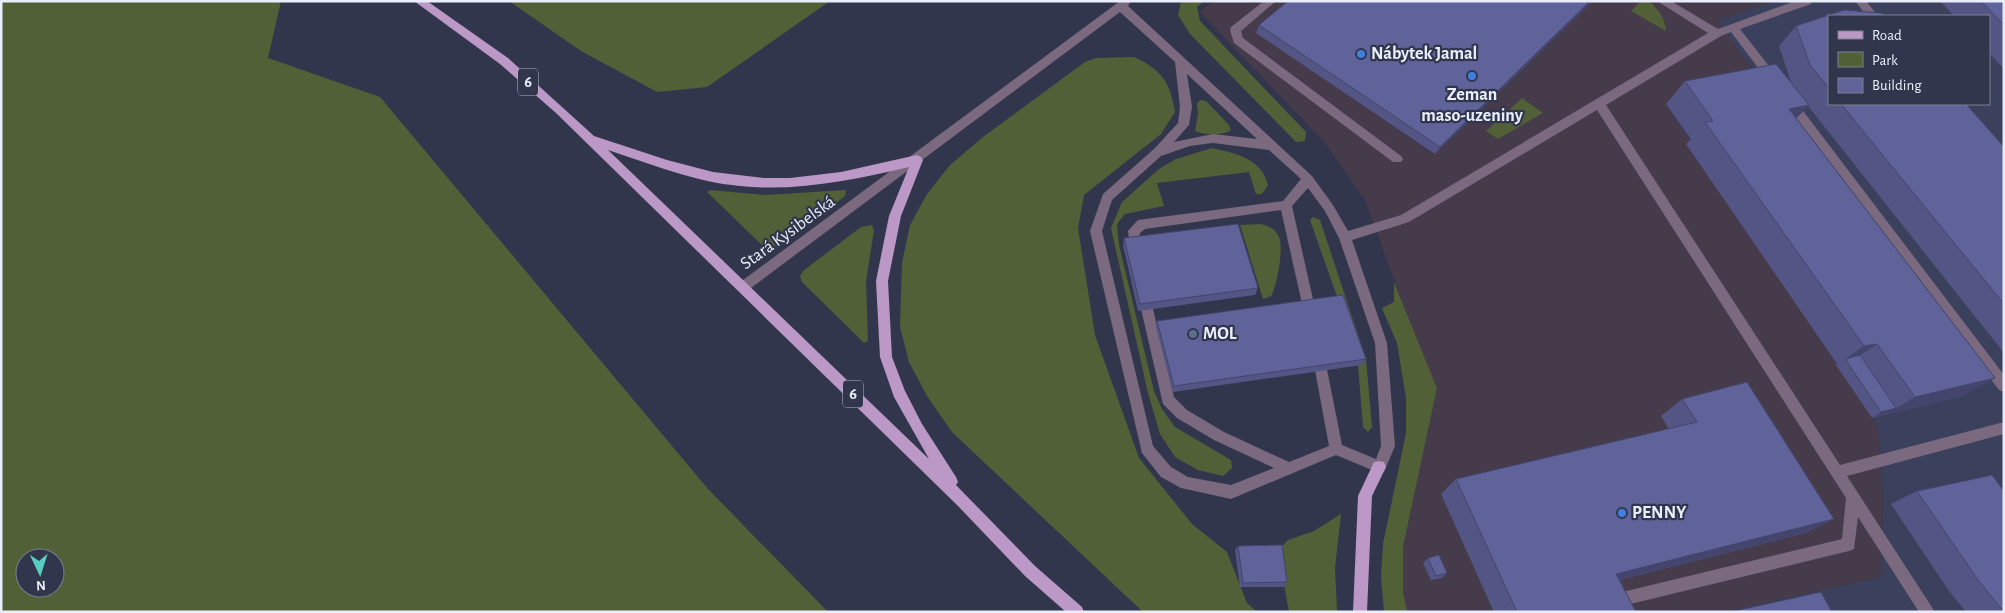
<svg xmlns="http://www.w3.org/2000/svg" width="2005" height="613" viewBox="0 0 2005 613" font-family="'Alegreya Sans',sans-serif">
	<style>
		.commercial { fill: #453b4b }
		.built { fill: #3b415c; fill-rule: evenodd }
		.green { fill: #526038; fill-rule: evenodd }
		.lines { fill: none; stroke-linecap: round; stroke-linejoin: round }
		.minor { fill: #7a697f; fill-rule: evenodd }
		.major { fill: #bb98c5; fill-rule: evenodd }
		.wall { fill: #535584 }
		.shaded-wall { fill: #43456c }
		.building { fill: #60639a; stroke: #43456c }
		.shop-dot { fill: #3f7fe0; stroke: #31364c; stroke-width: 2 }
		.service-dot { fill: #5c6f8a; stroke: #31364c; stroke-width: 2 }
		.labels { text-anchor: middle; dominant-baseline: central; stroke-width: 4.5; stroke-linejoin: round; paint-order: stroke }
		.shield { fill: #31364c; stroke: #b2b7c7; stroke-width: 1 }
		.shield-label { font-size: 16px; font-weight: bold; fill: #eaeefc }
		.poi-label { font-size: 18px; font-weight: bold; fill: #eaeefc; stroke: #31364c; text-anchor: start }
		.street-label { font-size: 18px; fill: #eaeefc; stroke: #31364c }
	</style>
	<rect width="100%" height="100%" fill="#31364c"/>
	<path class="commercial" d="M1214 1H1774L1719 21 1764 85 1667 104 1878 427 1883 495 1882 577 1725 612H1407L1403 592V547L1437 388 1399 293 1365 200 1325 143 1200 12Z"/>
	<path class="built" d="M1774 1H2004V612H1725L1882 577 1883 495 1878 427 1666 104 1764 85 1718 21ZM1829 16H1989V104H1829Z"/>
	<g class="green">
		<path d="M1 1H281L268 58 380 97 708 489 828 612H1ZM25 558H55V588H25Z"/>
		<path d="M509 1H830L707 87 657 92 581 51Z"/>
		<path d="M1181 1H1204L1197 7 1200 21 1306 132 1305 141 1296 142 1190 34 1178 15Z"/>
		<path d="M1641 1H1649C1659 10 1665 18 1666 31L1631 11Z"/>
		<path d="M1134 57C1162 70 1170 82 1175 112L1161 134 1084 195 1078 228 1095 335 1139 458 1192 524 1227 552 1247 603 1257 612H1143L952 432 927 396 909 362 900 327 902 263 910 225 927 194 950 165 983 137 1085 62 1096 58Z"/>
		<path d="M1522 98 1543 113 1498 139 1486 131Z"/>
		<path d="M1200 100 1206 101 1229 125 1231 130C1222 136 1204 135 1195 131L1198 114 1197 104Z"/>
		<path d="M1212 148C1237 154 1261 158 1268 185L1262 194H1256L1249 172 1157 183 1164 206 1125 214 1117 224 1119 245 1154 391 1162 409 1175 427 1231 460 1232 468 1223 476 1198 470 1175 457 1160 434 1148 393 1111 228 1122 202 1159 169 1176 159Z"/>
		<path d="M711 190 765 195 846 190 845 196 779 247 766 249 707 192Z"/>
		<path d="M1313 217 1320 220 1366 359 1372 427 1368 432 1363 427 1358 365 1339 302 1310 220Z"/>
		<path d="M1260 224C1268 226 1275 228 1279 237 1284 247 1277 287 1271 296L1263 299 1240 225Z"/>
		<path d="M872 225 874 230 866 282 868 341 864 343 802 282 800 276 803 271 861 227Z"/>
		<path d="M1394 282 1437 388 1403 547V592L1407 612H1384L1381 576 1383 544 1406 433V398L1397 343 1382 308 1394 302Z"/>
		<path d="M1341 514 1335 568 1337 612H1289L1278 550 1288 540 1314 531Z"/>
	</g>
	<g class="lines">
		<g class="minor">
			<path d="M1120 1H1131L1128 6 1312 176 1333 205 1348 231 1401 215 1708 33 1657 1H1671L1718 29 1795 1H1812L1811 4 1740 29 1776 75 1777 78 1776 81H1768L1731 32 1721 36 1606 105 1840 465 2004 422V434L1847 476 1935 612H1919L1858 517 1854 549 1849 551 1618 607 1613 605 1611 600 1613 595 1618 593 1842 539 1846 498 1597 110 1409 222 1352 240 1387 343 1395 446 1384 472 1379 473 1336 455 1231 499 1181 488 1161 477 1142 453 1090 231 1103 194 1154 149 1178 123 1180 107 1175 62 1120 12 747 291H739L737 287 739 283ZM1187 74 1257 139 1213 134 1174 142 1189 125 1192 107ZM1213 143 1269 150 1301 179 1283 201 1138 220 1128 231 1130 248H1138L1140 233 1145 229 1281 210 1305 317 1307 321 1311 322 1315 321 1317 317 1292 206 1308 188 1325 211 1339 238 1375 343 1381 446 1376 459 1342 445 1324 354 1323 350 1318 348 1313 350 1312 354 1329 446 1289 462 1224 432 1187 410 1174 397 1153 309 1151 305 1147 304 1143 305 1141 309 1163 404 1177 418 1214 440 1274 468 1231 485 1188 477 1171 467 1153 446 1102 231 1112 200 1161 156 1190 146Z"/>
			<path d="M1264 1H1276L1241 31 1243 38 1401 156 1403 159 1401 162H1393L1234 43 1230 30 1231 27Z"/>
			<path d="M1855 1H1866L1878 16H1867Z"/>
			<path d="M1790 98 1794 99 2004 375V392L1999 390 1786 105 1784 102 1786 99Z"/>
		</g>
		<g class="major">
			<path d="M414 1H427L508 58 594 136 667 160 713 172 764 178H790L841 172 917 155 921 157 923 160 901 216 888 281 892 357 905 391 922 424 956 477 958 482 956 485 1035 566 1082 607 1084 612H1066L1025 576 958 506 556 113 500 64ZM608 150C651 164 695 182 740 186 797 192 853 180 909 167L889 216 876 281 880 357 894 397 929 459Z"/>
			<path d="M1379 461 1384 462 1386 467 1372 496 1367 612H1353L1358 496 1374 462Z"/>
		</g>
	</g>
	<g class="wall">
		<path d="M1288 1H1593L1435 154 1256 33 1259 25Z"/>
		<path d="M1940 1H2004V69L1989 53V16H1954Z"/>
		<path d="M1829 16V104H1966L2004 147V353L1808 106 1796 118 1995 378 1964 395 1872 418 1836 365 1837 364 1686 144 1691 139 1666 104 1685 81 1791 82 1779 46 1796 26Z"/>
		<path d="M1124 238 1258 288 1255 295 1138 311 1123 245Z"/>
		<path d="M1157 321 1366 359 1362 365 1173 392 1156 327Z"/>
		<path d="M1682 399 1806 533 1620 580 1636 612H1494L1441 494 1456 479 1669 429 1661 416Z"/>
		<path d="M1917 491 2004 612H1966L1949 591 1891 504Z"/>
		<path d="M1238 546 1287 582 1284 587H1240L1235 550Z"/>
		<path d="M1428 558 1447 573 1442 578 1431 580 1423 563Z"/>
	</g>
	<g class="shaded-wall">
		<path d="M1590 1H1593L1435 154 1440 147Z"/>
		<path d="M1809 105 1787 128 1789 109Z"/>
		<path d="M1877 344 1850 362 1845 359 1864 346Z"/>
		<path d="M1995 378 1964 395 1872 418 1881 412 1896 408 1915 397Z"/>
		<path d="M1834 519 1806 533 1595 586 1616 574Z"/>
	</g>
	<g class="building">
		<path d="M1288 1H1590L1440 147 1259 25Z"/>
		<path d="M1981 1H2004V25Z"/>
		<path d="M1844 10 1881 13 1887 16H1829V88L1810 65 1796 26Z"/>
		<path d="M1776 64 1809 105 1789 109 1995 378 1915 397 1877 344 1864 346 1705 122 1713 121 1685 81Z"/>
		<path d="M1841 104H1966L2004 147V304Z"/>
		<path d="M1238 224 1258 288 1140 304 1124 238Z"/>
		<path d="M1343 295 1366 359 1174 386 1157 321Z"/>
		<path d="M1860 355 1896 408 1881 412 1845 359Z"/>
		<path d="M1747 382 1834 519 1616 574 1636 612H1517L1456 479 1697 422 1682 399Z"/>
		<path d="M1992 475 2004 491V612L1978 580 1917 491Z"/>
		<path d="M1282 545 1287 582 1243 583 1238 546Z"/>
		<path d="M1439 555 1447 573 1436 576 1428 558Z"/>
		<path d="M1821 592 1832 612H1730Z"/>
	</g>
	<g class="shop-dot">
		<circle cx="1361" cy="54" r="5"/>
		<circle cx="1472" cy="76" r="5"/>
		<circle cx="1622" cy="513" r="5"/>
	</g>
	<circle class="service-dot" cx="1193" cy="334" r="5"/>
	<g class="labels">
		<g class="shield">
			<rect x="518" y="68.5" width="20" height="27" rx="4"/>
			<rect x="843" y="380.5" width="20" height="27" rx="4"/>
		</g>
		<g class="shield-label">
			<text x="528" y="82">6</text>
			<text x="853" y="394">6</text>
		</g>
		<g class="poi-label">
			<text x="1371" y="54">Nábytek Jamal</text>
			<text x="1472" y="95" text-anchor="middle">Zeman<tspan x="1472" dy="21">maso-uzeniny</tspan></text>
			<text x="1203" y="334">MOL</text>
			<text x="1632" y="513">PENNY</text>
		</g>
		<g class="street-label">
			<text transform="translate(788 233) rotate(-36)">Stará Kysibelská</text>
		</g>
	</g>
	<rect width="2005" height="613" fill="none" stroke="#eaeefc" stroke-width="5"/>
	<rect x="1828" y="15" width="162" height="90" fill="#31364c" stroke="#7b8092"/>
	<rect x="1838" y="31" width="25" height="8" fill="#bb98c5" stroke="#7b8092"/>
	<text x="1872" y="40" font-size="15" fill="#eaeefc">Road</text>
	<rect x="1838" y="52" width="25" height="15" fill="#526038" stroke="#7b8092"/>
	<text x="1872" y="65" font-size="15" fill="#eaeefc">Park</text>
	<rect x="1838" y="78" width="25" height="15" fill="#60639a" stroke="#7b8092"/>
	<text x="1872" y="90" font-size="15" fill="#eaeefc">Building</text>
	<g transform="translate(40 573) rotate(176)"><circle r="24" fill="#31364c" stroke="#7b8092"/>
	<path d="M0-4L9 19L0 12L-9 19Z" fill="#58cec0"/>
	<text y="-8" font-size="14" font-weight="bold" text-anchor="middle" fill="#eaeefc">N</text>
	</g>
</svg>
